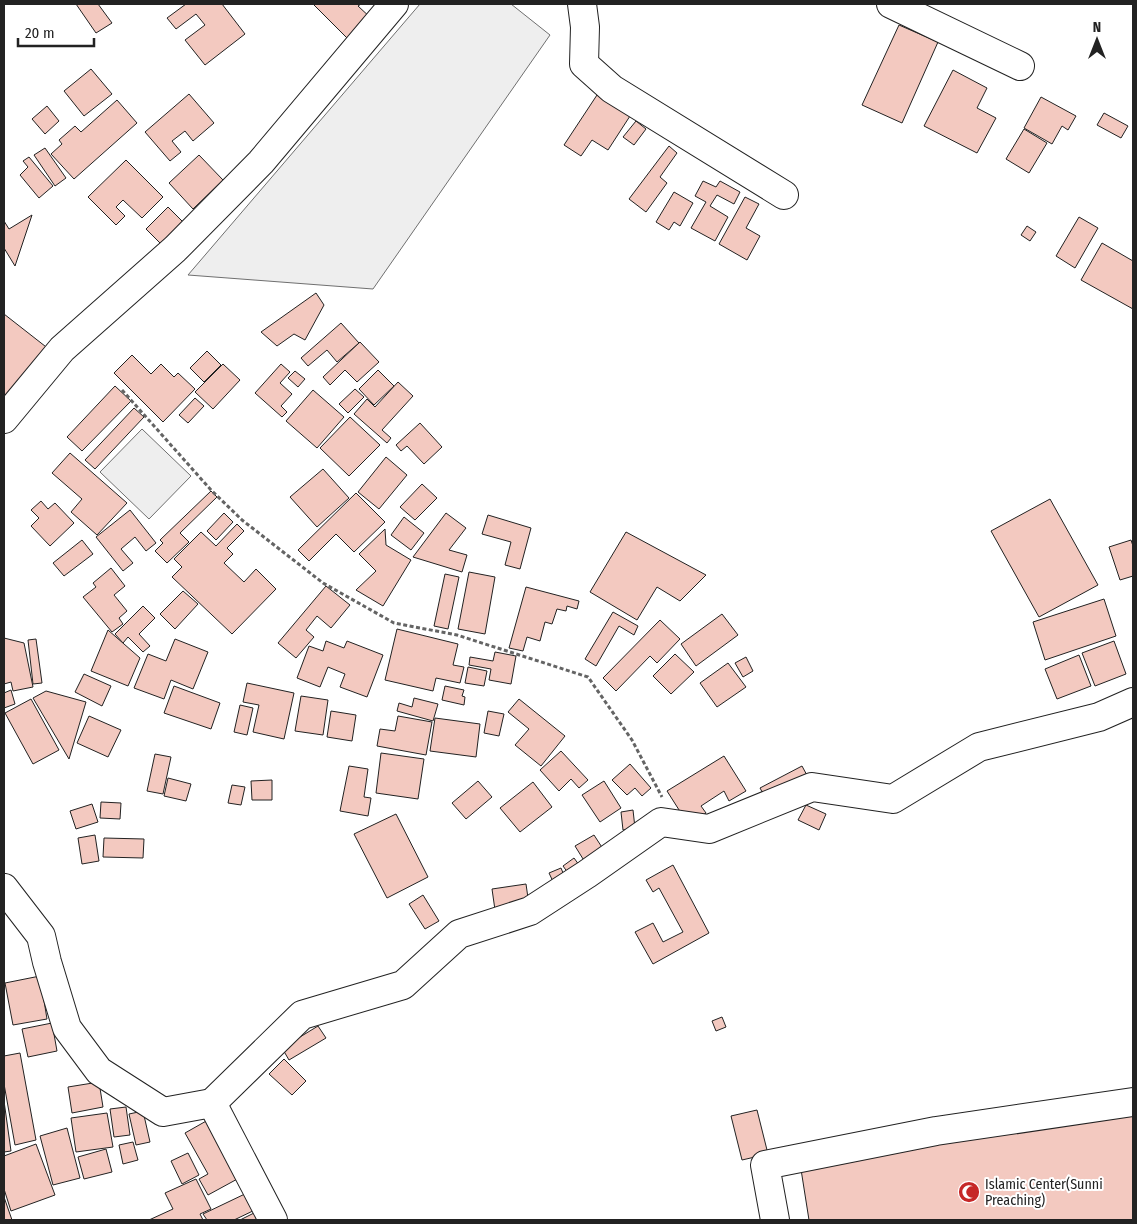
<svg xmlns="http://www.w3.org/2000/svg" width="1137" height="1224" viewBox="0 0 1137 1224" font-family="'Fira Sans Condensed',sans-serif">
	<style>
		.green { fill: #eee; stroke: #6f6f6f }
		.building { fill: #f3c9c0; stroke: #222 }
		.lines { fill: none; stroke-linecap: round; stroke-linejoin: round }
		.minor-casing { stroke: #222; stroke-width: 30 }
		.path { stroke: #646464; stroke-width: 3; stroke-dasharray: 4 2.5; stroke-linecap: butt }
		.minor { stroke: #fff; stroke-width: 28 }
		.labels { text-anchor: middle; dominant-baseline: central; stroke-width: 4; stroke-linejoin: round; paint-order: stroke }
		.poi-label { font-size: 14px; fill: #222; stroke: #fff; text-anchor: start }
	</style>
	<rect width="100%" height="100%" fill="#fff"/>
	<g class="green">
		<path d="M420 4H511L550 35 373 289 188 275Z"/>
		<path d="M142 429 191 476 149 519 100 472Z"/>
	</g>
	<g class="building">
		<path d="M76 4H98L112 23 96 33Z"/>
		<path d="M186 4H222L245 34 205 65 185 40 205 25 196 14 176 29 167 18Z"/>
		<path d="M313 4H361L358 6 372 19 350 41Z"/>
		<path d="M899 25 938 42 902 123 862 105Z"/>
		<path d="M91 69 112 94 84 116 64 91Z"/>
		<path d="M953 70 987 88 977 108 996 118 977 153 924 126Z"/>
		<path d="M189 94 214 123 193 141 185 131 172 141 181 152 170 161 145 132Z"/>
		<path d="M597 95 630 116 608 150 592 140 581 156 564 145Z"/>
		<path d="M1041 97 1076 116 1068 130 1062 126 1052 144 1024 128Z"/>
		<path d="M117 100 137 123 74 179 51 154 62 144 59 140 75 126 81 132Z"/>
		<path d="M47 106 59 121 45 134 32 119Z"/>
		<path d="M1104 113 1128 126 1121 138 1097 125Z"/>
		<path d="M636 121 646 129 634 145 623 137Z"/>
		<path d="M1024 129 1047 143 1029 173 1006 159Z"/>
		<path d="M669 146 677 153 660 177 667 183 646 212 629 199Z"/>
		<path d="M45 148 66 178 55 186 34 155Z"/>
		<path d="M199 155 223 180 193 209 169 183Z"/>
		<path d="M29 157 53 186 39 198 20 175 28 167 23 161Z"/>
		<path d="M126 160 163 197 142 218 123 200 116 207 125 216 116 225 88 197Z"/>
		<path d="M703 181 716 187 720 181 740 192 734 204 717 195 710 206 728 217 715 241 691 228 706 202 695 196Z"/>
		<path d="M674 192 693 203 680 226 674 222 669 230 656 222Z"/>
		<path d="M745 197 759 204 746 228 760 236 747 260 719 244Z"/>
		<path d="M168 207 191 230 169 252 146 229Z"/>
		<path d="M32 215 15 266 4 248V221L9 229Z"/>
		<path d="M1079 217 1098 228 1075 268 1056 256Z"/>
		<path d="M1027 226 1036 232 1030 241 1021 235Z"/>
		<path d="M1102 243 1133 261V309L1081 280Z"/>
		<path d="M316 293 324 305 305 340 294 334 277 346 261 332Z"/>
		<path d="M4 314 50 350 4 410Z"/>
		<path d="M341 323 359 343 337 362 327 350 308 366 301 358Z"/>
		<path d="M360 342 379 362 357 382 345 370 330 385 323 377Z"/>
		<path d="M207 351 221 365 204 382 190 368Z"/>
		<path d="M132 355 151 374 161 364 174 377 178 373 195 389 163 422 114 373Z"/>
		<path d="M223 364 240 380 213 409 195 392Z"/>
		<path d="M281 364 290 372 280 383 292 394 281 406 287 412 282 417 255 393Z"/>
		<path d="M378 370 394 386 374 405 359 389Z"/>
		<path d="M295 371 305 379 298 387 288 378Z"/>
		<path d="M398 382 413 396 382 430 391 438 387 443 354 414 367 399 375 407Z"/>
		<path d="M115 386 131 401 82 451 67 437Z"/>
		<path d="M355 389 364 397 348 413 339 404Z"/>
		<path d="M313 390 344 417 317 448 286 421Z"/>
		<path d="M195 398 204 406 188 423 179 415Z"/>
		<path d="M134 408 144 417 95 469 85 460Z"/>
		<path d="M350 417 380 445 349 476 320 448Z"/>
		<path d="M420 423 442 447 424 464 407 446 401 451 396 445Z"/>
		<path d="M70 453 127 503 97 535 71 512 82 499 52 473Z"/>
		<path d="M386 457 407 475 379 509 358 492Z"/>
		<path d="M323 469 349 498 317 527 290 497Z"/>
		<path d="M422 484 437 498 415 520 400 507Z"/>
		<path d="M211 491 217 497 180 533 189 542 167 563 155 551 163 543 160 540Z"/>
		<path d="M356 493 385 522 354 552 336 534 309 561 298 550Z"/>
		<path d="M1050 499 1098 585 1039 617 991 531Z"/>
		<path d="M41 501 48 509 55 503 74 523 50 546 31 526 39 518 31 510Z"/>
		<path d="M130 510 156 543 146 551 135 537 121 549 133 563 123 571 96 537Z"/>
		<path d="M224 513 233 522 216 540 207 531Z"/>
		<path d="M446 513 466 528 449 550 467 555 462 572 413 557Z"/>
		<path d="M488 515 531 528 520 569 505 565 511 542 482 534Z"/>
		<path d="M404 517 424 533 411 550 391 535Z"/>
		<path d="M237 524 244 531 227 548 233 554 224 563 244 582 256 569 276 589 232 634 172 577 182 567 174 559 201 532 216 546Z"/>
		<path d="M385 529 386 545 411 560 383 606 356 590 376 571 359 554Z"/>
		<path d="M626 532 706 575 680 601 657 587 637 620 590 592Z"/>
		<path d="M82 540 93 554 64 576 53 563Z"/>
		<path d="M1131 540 1133 546V576L1120 580 1109 547Z"/>
		<path d="M111 568 125 586 114 595 127 611 119 618 123 624 112 632 83 597 96 587 93 583Z"/>
		<path d="M469 572 495 577 485 634 458 629Z"/>
		<path d="M445 574 459 577 448 629 434 626Z"/>
		<path d="M326 586 350 605 331 628 317 616 306 630 314 637 296 658 278 643Z"/>
		<path d="M526 587 579 601 577 609 567 606 566 611 557 609 552 624 545 622 540 641 527 637 523 651 509 648Z"/>
		<path d="M183 591 198 604 175 629 160 614Z"/>
		<path d="M1104 599 1116 636 1045 660 1033 622Z"/>
		<path d="M143 606 155 618 139 634 150 646 143 652 128 637 123 643 115 634Z"/>
		<path d="M613 612 638 626 634 635 619 626 596 666 585 659Z"/>
		<path d="M722 614 738 635 696 666 681 644Z"/>
		<path d="M660 620 680 639 657 663 650 656 616 691 603 678Z"/>
		<path d="M397 629 458 644 453 665 464 667 460 683 436 678 433 691 385 680Z"/>
		<path d="M108 630 140 658 128 686 91 671Z"/>
		<path d="M4 638 24 643 33 687 13 691 11 682 4 684Z"/>
		<path d="M36 639 42 683 33 684 28 640Z"/>
		<path d="M175 639 208 652 193 689 171 680 164 699 134 688 148 654 166 661Z"/>
		<path d="M326 641 344 648 347 641 383 655 367 697 340 687 345 674 328 667 320 687 297 678 309 646 323 651Z"/>
		<path d="M1114 641 1126 674 1095 686 1082 653Z"/>
		<path d="M495 652 516 656 511 684 489 680 491 669 469 665 470 657 493 661Z"/>
		<path d="M675 654 694 672 671 694 653 676Z"/>
		<path d="M1079 655 1091 686 1057 699 1045 669Z"/>
		<path d="M746 657 753 671 743 677 735 663Z"/>
		<path d="M728 663 746 687 717 707 700 683Z"/>
		<path d="M468 667 487 671 484 686 465 683Z"/>
		<path d="M84 674 111 686 102 706 75 692Z"/>
		<path d="M247 683 294 693 284 739 253 732 259 705 243 702Z"/>
		<path d="M174 686 220 703 211 729 164 713Z"/>
		<path d="M445 686 464 690 462 696 465 697 464 705 442 700Z"/>
		<path d="M11 690 15 704 4 708V693Z"/>
		<path d="M46 691 86 702 69 759 33 698Z"/>
		<path d="M301 696 328 700 323 735 295 731Z"/>
		<path d="M414 698 438 704 433 721 397 711 399 703 412 707Z"/>
		<path d="M31 699 59 750 33 764 5 713Z"/>
		<path d="M519 699 565 736 541 766 515 745 529 729 508 712Z"/>
		<path d="M240 705 253 708 247 735 234 732Z"/>
		<path d="M331 711 356 715 352 741 327 737Z"/>
		<path d="M488 711 504 714 499 736 484 733Z"/>
		<path d="M89 716 121 730 108 757 77 743Z"/>
		<path d="M398 716 432 722 426 755 377 746 380 729 395 731Z"/>
		<path d="M435 718 480 724 476 757 430 751Z"/>
		<path d="M561 751 588 780 579 788 571 779 559 791 540 770Z"/>
		<path d="M381 753 424 759 418 799 376 793Z"/>
		<path d="M155 754 171 757 163 794 147 791Z"/>
		<path d="M724 756 746 791 729 801 724 791 701 806 706 813 688 824 667 791Z"/>
		<path d="M630 764 651 788 642 796 635 788 627 795 612 780Z"/>
		<path d="M349 766 368 769 364 797 371 798 368 816 340 811Z"/>
		<path d="M802 766 809 779 767 801 760 788Z"/>
		<path d="M168 778 191 784 186 801 164 796Z"/>
		<path d="M272 780V800H252L251 781Z"/>
		<path d="M478 781 492 797 466 819 452 803Z"/>
		<path d="M604 781 621 808 600 822 582 795Z"/>
		<path d="M533 782 552 807 520 832 500 808Z"/>
		<path d="M232 785 245 787 241 805 228 803Z"/>
		<path d="M101 802 121 803 120 819 100 818Z"/>
		<path d="M92 804 98 822 76 829 70 811Z"/>
		<path d="M806 805 826 814 819 830 798 820Z"/>
		<path d="M633 810 635 828 623 830 621 812Z"/>
		<path d="M396 814 428 877 387 898 354 834Z"/>
		<path d="M95 835 99 861 82 864 78 838Z"/>
		<path d="M594 835 607 855 588 867 575 846Z"/>
		<path d="M104 838 144 839 143 858 103 857Z"/>
		<path d="M574 858 582 869 571 877 563 866Z"/>
		<path d="M673 865 709 933 653 964 635 932 653 923 663 942 683 932 659 888 653 892 646 880Z"/>
		<path d="M561 868 568 885 557 890 549 873Z"/>
		<path d="M526 884 529 905 495 910 492 889Z"/>
		<path d="M423 895 439 921 425 929 409 904Z"/>
		<path d="M40 976 47 1019 13 1025 5 983Z"/>
		<path d="M722 1017 726 1027 716 1031 712 1021Z"/>
		<path d="M52 1023 57 1051 28 1057 22 1029Z"/>
		<path d="M318 1026 326 1038 289 1060 282 1048Z"/>
		<path d="M20 1053 36 1140 15 1145 4 1084V1056Z"/>
		<path d="M284 1059 306 1081 292 1095 269 1074Z"/>
		<path d="M99 1082 103 1107 72 1113 68 1087Z"/>
		<path d="M4 1101 11 1151 4 1152Z"/>
		<path d="M126 1107 130 1135 114 1137 110 1109Z"/>
		<path d="M1133 1108V1220H809L800 1163Z"/>
		<path d="M757 1110 768 1154 742 1160 731 1116Z"/>
		<path d="M143 1111 150 1142 136 1145 129 1114Z"/>
		<path d="M107 1113 113 1147 76 1152 71 1118Z"/>
		<path d="M208 1120 241 1177 208 1195 199 1179 208 1174 185 1133Z"/>
		<path d="M67 1128 80 1178 53 1185 40 1136Z"/>
		<path d="M133 1142 138 1160 123 1164 119 1145Z"/>
		<path d="M36 1144 55 1195 11 1211 4 1189V1156Z"/>
		<path d="M106 1149 112 1172 84 1179 78 1157Z"/>
		<path d="M188 1153 199 1175 182 1184 171 1161Z"/>
		<path d="M196 1179 211 1209 200 1214 203 1220H149L173 1209 165 1193Z"/>
		<path d="M249 1192 257 1209 234 1220H207L203 1214Z"/>
		<path d="M4 1197 12 1220H4Z"/>
		<path d="M264 1208 269 1220H240Z"/>
	</g>
	<g class="lines">
		<g class="minor-casing">
			<g id="minor">
				<path d="M582 4 585 27 584 64 612 89 784 195"/>
				<path d="M891 4 1020 66"/>
				<path d="M4 419 62 349 175 249 261 162 394 4"/>
				<path d="M4 888 41 936 47 962 67 1028 99 1071 163 1112 212 1103"/>
				<path d="M273 1220 212 1103 302 1015 403 985 459 934 530 911 587 874 661 822 709 829 812 787 893 799 979 747 1099 717 1133 702"/>
				<path d="M775 1220 765 1165 936 1131 1133 1102"/>
			</g>
		</g>
		<path class="path" d="M122 390 211 490 242 520 323 583 394 623 457 635 588 677 632 740 662 797"/>
		<use href="#minor" class="minor"/>
	</g>
	<defs>
		<g id="mosque-disc" transform="scale(1.125)"><circle r="9.5" fill="#c62828" stroke="#fff"/><path d="M3.5-4.9A6 6 0 1 0 3.5 4.9A5 5 0 1 1 3.5-4.9Z" fill="#fff"/></g>
	</defs>
	<g fill-rule="evenodd">
		<use href="#mosque-disc" x="969" y="1192"/>
	</g>
	<g class="labels">
		<g class="poi-label">
			<text x="985" y="1184">Islamic Center(Sunni<tspan x="985" dy="16">Preaching)</tspan></text>
		</g>
	</g>
	<rect width="1137" height="1224" fill="none" stroke="#222222" stroke-width="10"/>
	<g transform="translate(1097 40)" stroke="#ffffff" stroke-width="4" paint-order="stroke">
	<path d="M0-4L9 19L0 12L-9 19Z" fill="#222222"/>
	<text y="-8" font-size="14" font-weight="bold" text-anchor="middle" fill="#222222">N</text>
	</g>
	<path d="M18 38v8h76v-8" fill="none" stroke="#222222" stroke-width="2.5"/>
	<text x="25" y="38" font-size="15" fill="#222222" stroke="#ffffff" stroke-width="4" paint-order="stroke">20 m</text>
</svg>
